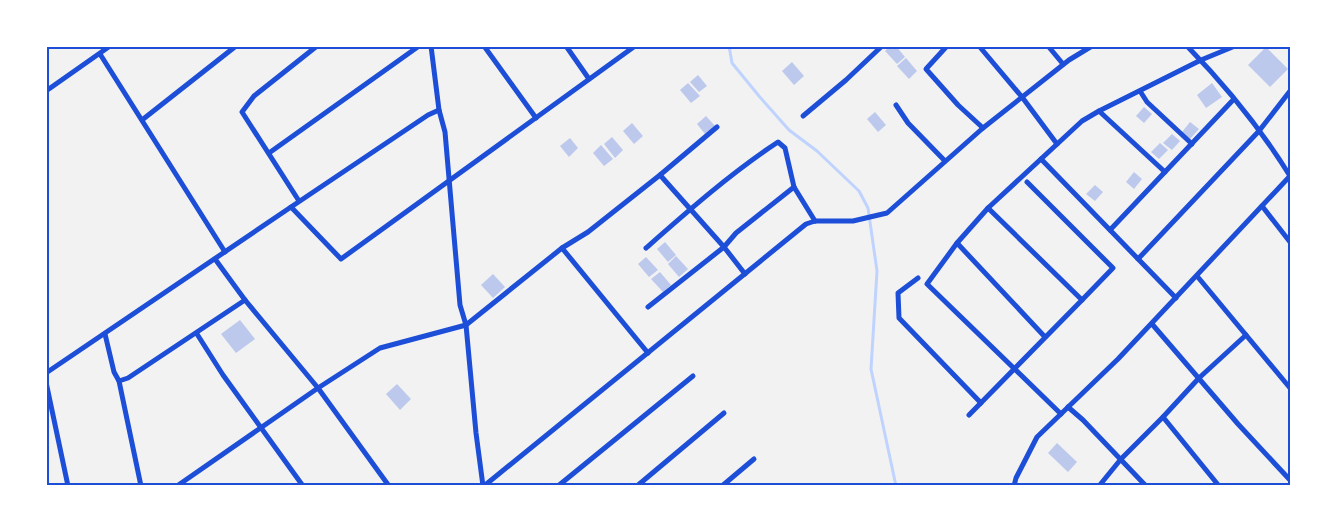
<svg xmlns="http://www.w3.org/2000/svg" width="1337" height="532" viewBox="0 0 1337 532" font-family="Overpass,sans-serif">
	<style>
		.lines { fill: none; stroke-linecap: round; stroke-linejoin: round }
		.stream { stroke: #bfd3fe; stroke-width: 3 }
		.building { fill: #bdc9ec }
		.minor { stroke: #1d4ed8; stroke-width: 5 }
		.neatline { fill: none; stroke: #1d4ed8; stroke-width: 2 }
	</style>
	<rect width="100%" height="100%" fill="#f2f2f2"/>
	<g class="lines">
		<path class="stream" d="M729 46 732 63 759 96 789 130 817 151 859 191 868 208 877 271 871 369 896 486"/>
	</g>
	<g class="building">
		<path d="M890 46H896L905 57 897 64 885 51Z"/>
		<path d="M1266 47 1288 69 1270 87 1248 65Z"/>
		<path d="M906 58 917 71 909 79 897 66Z"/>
		<path d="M792 62 804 76 794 85 782 71Z"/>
		<path d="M698 75 707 86 699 92 690 82Z"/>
		<path d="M688 83 700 96 691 103 680 90Z"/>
		<path d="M1212 83 1222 97 1206 108 1197 95Z"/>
		<path d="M1144 107 1152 114 1144 123 1136 116Z"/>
		<path d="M875 112 886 125 878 132 867 119Z"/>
		<path d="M706 116 715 126 705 134 697 124Z"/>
		<path d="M1190 122 1199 129 1190 139 1182 132Z"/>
		<path d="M632 123 643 136 634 144 623 131Z"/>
		<path d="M1172 134 1180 141 1172 150 1163 143Z"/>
		<path d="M612 137 623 150 615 158 604 144Z"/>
		<path d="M570 138 578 148 569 157 560 146Z"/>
		<path d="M1160 143 1168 150 1159 159 1151 152Z"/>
		<path d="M601 145 613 159 604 166 593 153Z"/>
		<path d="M1134 172 1142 179 1134 189 1126 182Z"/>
		<path d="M1095 185 1103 192 1095 201 1086 194Z"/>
		<path d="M665 242 676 255 668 262 657 249Z"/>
		<path d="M676 256 688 269 679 277 668 264Z"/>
		<path d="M646 257 658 270 649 277 638 264Z"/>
		<path d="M660 272 671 285 663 292 651 279Z"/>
		<path d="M493 274 505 287 493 298 481 285Z"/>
		<path d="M240 320 255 339 236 353 221 334Z"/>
		<path d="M397 384 411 399 400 410 386 394Z"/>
		<path d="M1057 443 1077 462 1068 472 1048 453Z"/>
	</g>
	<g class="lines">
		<g class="minor">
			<path d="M431 46 439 110 445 132 460 305 466 325 476 433 483 486"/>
			<path d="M484 46 536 118"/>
			<path d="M566 46 589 79"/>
			<path d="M947 46 926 69 958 105 983 128"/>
			<path d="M979 46 1022 97 1057 144"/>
			<path d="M1048 46 1063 64"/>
			<path d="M1187 46C1226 86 1261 129 1290 176"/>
			<path d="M100 54 225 252"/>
			<path d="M46 91 110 46"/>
			<path d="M1140 91 1147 102 1192 144"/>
			<path d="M896 105 908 123 945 161"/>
			<path d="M1099 111 1201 60 1235 46"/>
			<path d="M803 116 846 80 882 46"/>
			<path d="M142 120 236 46"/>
			<path d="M269 153 419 46"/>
			<path d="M1041 159 1176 298"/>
			<path d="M1027 182 1113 268 1082 300"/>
			<path d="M299 201 242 112 254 96 317 46"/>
			<path d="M1262 206 1290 242"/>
			<path d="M291 207 428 115 439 110"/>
			<path d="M1110 230 1234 99"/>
			<path d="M957 243 1045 337"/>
			<path d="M562 248 648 353"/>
			<path d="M646 248C688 211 731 173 778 142L785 148 794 187 815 221"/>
			<path d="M215 259 245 300 318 388 389 486"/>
			<path d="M1138 259 1259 131 1290 91"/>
			<path d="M745 274 724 247 736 233 794 187"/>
			<path d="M1197 276 1290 388"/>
			<path d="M918 278 898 293 899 318 981 403"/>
			<path d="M648 307 724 247 660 175"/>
			<path d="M1152 324 1238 424 1290 480"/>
			<path d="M105 334 114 372 119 381 141 486"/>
			<path d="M197 334 223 375 303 486"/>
			<path d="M46 373 291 207 341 259 635 46"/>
			<path d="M119 381 128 378 245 300"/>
			<path d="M46 382 68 486"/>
			<path d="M1068 407 1083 420 1146 486"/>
			<path d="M1061 414 927 284 957 243 988 208 1082 121 1099 111 1165 172"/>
			<path d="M969 415 1082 300 988 208"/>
			<path d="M1163 417 1199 378 1246 335"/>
			<path d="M177 486 318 388 380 348 466 325 562 248 588 232 660 175 717 127"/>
			<path d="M484 486 806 224 815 221H853L887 213 983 128 1069 60 1092 46"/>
			<path d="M558 486 693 376"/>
			<path d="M637 486 724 413"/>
			<path d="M722 486 754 459"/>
			<path d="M1014 486 1016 478 1037 437 1118 359 1290 176"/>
			<path d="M1099 486 1121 459 1163 417 1219 486"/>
		</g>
	</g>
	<rect width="1337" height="532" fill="none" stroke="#ffffff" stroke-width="96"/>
	<rect x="48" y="48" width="1241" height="436" class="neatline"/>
</svg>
